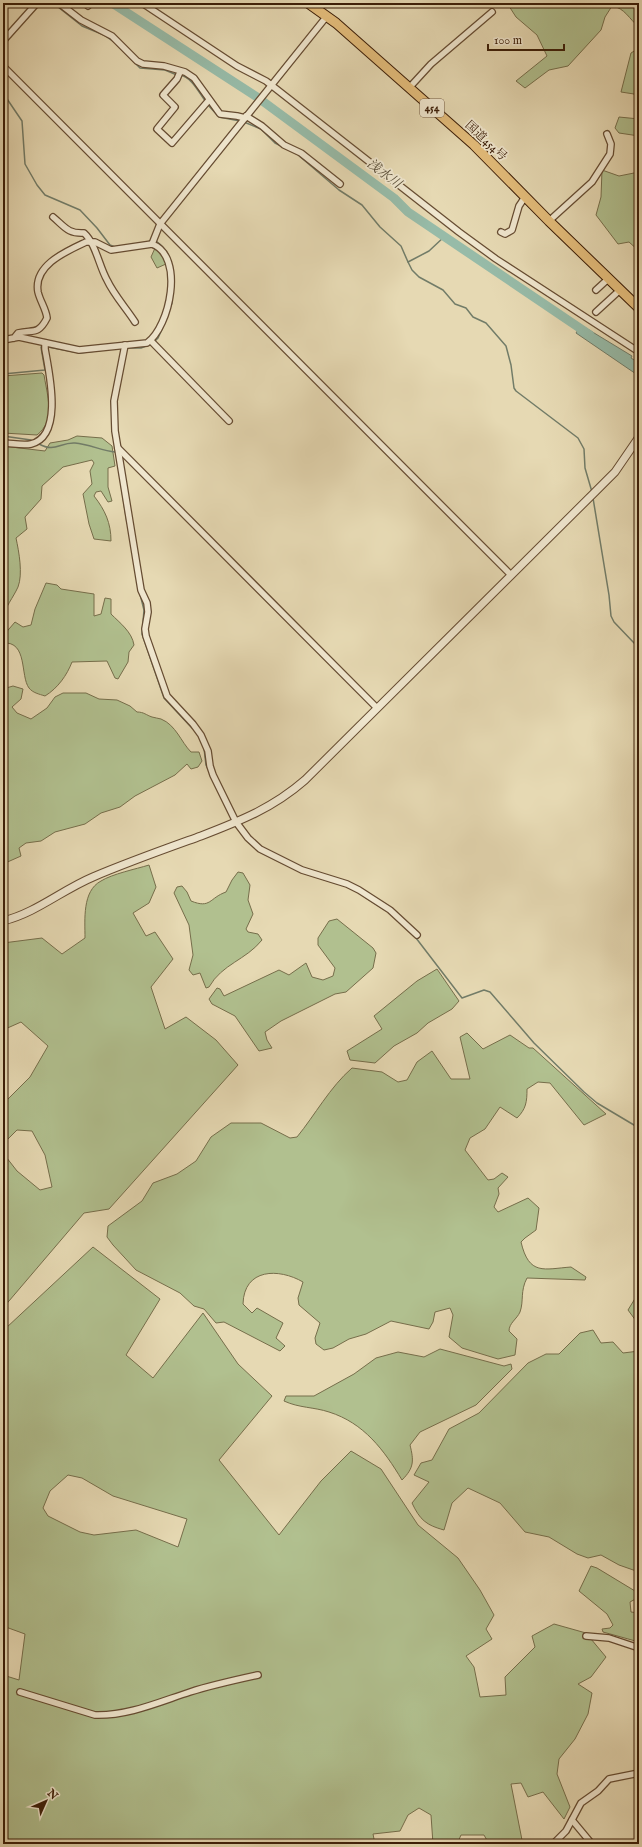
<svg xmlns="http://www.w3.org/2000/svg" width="642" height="1847" viewBox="0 0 642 1847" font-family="'IM FELL English','Noto Serif JP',serif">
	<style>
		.green { fill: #b1c08f; stroke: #766e4b; fill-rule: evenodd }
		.water { fill: #97bba8; stroke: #727c68 }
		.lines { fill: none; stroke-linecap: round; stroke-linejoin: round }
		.stream { stroke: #727c68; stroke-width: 1.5 }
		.river { stroke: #97bba8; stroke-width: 9 }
		.minor-casing { stroke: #664c32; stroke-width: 8 }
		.tertiary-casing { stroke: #664c32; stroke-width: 9 }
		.trunk-casing { stroke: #3b1d07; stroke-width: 11 }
		.minor { stroke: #efe6ce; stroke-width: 5.5 }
		.tertiary { stroke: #efe6ce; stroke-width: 7 }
		.trunk { stroke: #e3bc7a; stroke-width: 9 }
		.labels { text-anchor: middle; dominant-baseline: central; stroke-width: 3.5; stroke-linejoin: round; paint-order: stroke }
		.shield { fill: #efe6ce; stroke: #715943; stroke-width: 1 }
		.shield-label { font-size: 11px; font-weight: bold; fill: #3b1d07 }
		.street-label { font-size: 12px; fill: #3b1d07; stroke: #efe6ce }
		.water-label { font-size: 13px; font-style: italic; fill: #574c37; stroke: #efe6ce }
	</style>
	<rect width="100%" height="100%" fill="#e6d9b3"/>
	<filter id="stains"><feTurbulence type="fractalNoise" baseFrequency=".005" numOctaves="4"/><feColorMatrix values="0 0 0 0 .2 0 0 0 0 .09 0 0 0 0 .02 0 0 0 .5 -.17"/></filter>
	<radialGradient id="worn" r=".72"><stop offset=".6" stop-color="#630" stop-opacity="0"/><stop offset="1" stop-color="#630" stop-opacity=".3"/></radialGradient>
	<g class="green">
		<path d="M507 3H639V27C629 19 625 8 612 6L605 17 601 30 568 66 549 70 525 88 516 81 547 56 537 35 516 17Z"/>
		<path d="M639 48V103L634 94 621 92 631 53Z"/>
		<path d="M619 117 639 119V136L619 133 615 128Z"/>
		<path d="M602 170 619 176 639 172V251L629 242 618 244 596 215 601 197Z"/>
		<path d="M155 248 163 255 166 264 157 268 151 257Z"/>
		<path d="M42 373 44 375C46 388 52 409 47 422 45 427 41 432 37 435L3 433V376Z"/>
		<path d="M77 436 102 438 112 446 115 466 108 468V487L112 501 108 502 101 491 96 492 94 496C105 510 111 523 111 541L94 539 89 524 83 494 92 484 90 471 94 463 92 460 63 467 42 486 41 499 25 517 27 529 16 538C19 552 23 574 18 587 13 598 5 607 3 618V446L45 451 50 443 68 440Z"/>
		<path d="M46 583 57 585 61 589 94 594V616L101 614 105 598 111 599V614C120 623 132 632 134 645L129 652 128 662 118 679 115 678 107 661 72 662C67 675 58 688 45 696 39 694 33 693 29 688 20 676 28 641 3 643V636L15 622 23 627 31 625 35 609Z"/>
		<path d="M13 686 23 689 21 699 12 707 17 713 31 719 47 708 55 697 63 693H86L99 699 117 700 130 706 137 712C144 712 146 715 152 717 155 718 158 718 161 719 176 725 181 742 191 752H199L202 761 198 767 191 769 187 764 175 775 135 796 120 807 101 813 85 824 55 832 41 841 26 843 19 848 21 856 3 864V689Z"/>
		<path d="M149 865 156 887 149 903 133 913 146 936 155 932 173 959 151 987 165 1029 186 1017 216 1040 238 1065 109 1209 84 1213 3 1308V1153L17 1171 40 1190 52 1187 45 1155 32 1131 17 1130 3 1144V1104L30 1077 48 1046 21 1022 3 1030V943L42 938 62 954 85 938C85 920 82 891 101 881 112 874 136 869 149 865Z"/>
		<path d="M238 872 243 873 250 885 248 900 253 914 246 929 248 932 258 934 262 940C246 960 222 964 209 987L206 988 200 973 193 975 189 970 193 955 189 925 174 893 177 887 182 886 187 892 191 901C211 909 209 898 226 892L232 880Z"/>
		<path d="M337 919 373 948 376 953 373 968 346 992 335 994 281 1021 265 1032 267 1040 272 1048 259 1051 235 1016 212 1004 209 999 217 988 220 989 224 996 279 970 289 975 306 963 312 977 323 980 333 976 335 968 318 945V938L329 921Z"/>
		<path d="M437 969 459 1001 452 1009 428 1023 417 1033 394 1046 375 1063 350 1060 347 1051 382 1029 374 1016 417 981Z"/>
		<path d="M467 1033 483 1049 510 1035 529 1048H533L606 1114 584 1125 550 1083 538 1082 527 1089C527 1102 526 1109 517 1118L500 1107 485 1129 470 1138 465 1150 488 1180 494 1179 502 1173 508 1177 498 1188 499 1194 494 1207 498 1212 528 1198 539 1208 536 1230 525 1238 521 1242C529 1276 544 1269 571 1267L586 1277 585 1280 527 1278C520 1291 524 1301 520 1312 517 1319 509 1323 509 1331L517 1339 515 1355 498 1359 462 1348 449 1337 453 1315 450 1308 435 1312 433 1322 429 1329 391 1321 366 1334 349 1339 333 1348 324 1350 316 1344 315 1338 320 1323 299 1305 298 1298 303 1282C279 1268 244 1268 243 1304L252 1313 257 1308 283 1323 276 1338 285 1346 280 1351 224 1322 216 1323 204 1309 194 1306 180 1293 136 1270 113 1245 107 1237 108 1226 142 1201 153 1183 177 1174 196 1161 211 1137 231 1123H261L290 1138 297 1137C315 1115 330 1087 352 1068L382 1072 398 1082 407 1080 417 1062 432 1051 451 1079H470L460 1037Z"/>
		<path d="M93 1247 160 1299 126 1355 153 1378 203 1313 238 1364 272 1396 219 1460 279 1535 321 1481 351 1451 381 1469 418 1525 458 1558 480 1590 494 1615 486 1629 492 1639 466 1656 474 1667 480 1697 506 1695 505 1677 535 1647 532 1636 554 1624 586 1633 606 1657 591 1677 578 1684 592 1693 588 1714 575 1739 559 1759 557 1774 570 1807 564 1819 543 1792 528 1797 521 1783 511 1784 522 1840 519 1844H489L484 1835H461L457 1844H433L431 1815 419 1808 408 1815 400 1831 373 1834 375 1844H3V1675L19 1680 25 1634 3 1626V1325L6 1328ZM68 1475 82 1478 113 1496 187 1519 178 1547 136 1530 94 1535 80 1532 48 1516 43 1508 50 1491Z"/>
		<path d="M639 1292V1325L628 1310Z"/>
		<path d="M593 1330 601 1343 613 1342 623 1353 639 1351V1572L619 1565 601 1555 588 1558 577 1554 549 1537 525 1532 500 1503 468 1488 452 1503 444 1530C426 1525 420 1520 412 1503L429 1482 414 1475 421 1463 432 1460 449 1429 479 1413 528 1363 546 1354H559L580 1333Z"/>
		<path d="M440 1349 504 1366 511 1364 512 1369 476 1405 420 1432 410 1445C414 1461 414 1468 402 1480 384 1450 364 1423 329 1412 314 1407 299 1408 284 1401L286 1396H314L354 1374 376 1358 398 1352 424 1357Z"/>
		<path d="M591 1566 597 1568 635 1591 639 1597 630 1602 631 1612 639 1613V1642L603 1632 602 1629 610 1628 613 1625 607 1614 579 1591Z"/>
	</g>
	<path class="water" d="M581 325 632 356 631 358 639 363V376L576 333Z"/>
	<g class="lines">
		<g class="stream">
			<path d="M53 3 82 26 104 35 114 42"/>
			<path d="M117 45 140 68 165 70 177 75"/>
			<path d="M180 75C192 77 199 93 206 102"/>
			<path d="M3 93 22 121 25 164 37 185 45 195 80 210 97 228 110 245 115 247"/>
			<path d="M208 105 219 117 240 121"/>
			<path d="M244 122 261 129 275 143 297 154 339 190 362 205 380 227 401 246 408 262 429 251 445 236"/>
			<path d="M156 241C167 249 171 258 173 271"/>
			<path d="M124 246 152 241"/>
			<path d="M408 262 412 270 419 277 443 290 455 304 466 308 473 317 486 323 506 346 511 365 514 388 516 391 578 438 584 449 585 468 592 492"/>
			<path d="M168 314 172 303 174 277"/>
			<path d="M154 342 158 338 163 327"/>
			<path d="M48 347 80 353 104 350"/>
			<path d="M126 348H141L151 344"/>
			<path d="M3 374 45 370 41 347"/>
			<path d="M112 398 117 372"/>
			<path d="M112 410V422"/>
			<path d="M3 436 31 440"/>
			<path d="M114 440 127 523"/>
			<path d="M39 444C55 453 60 442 75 443 89 444 102 451 115 452"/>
			<path d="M593 498 609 595 611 616 614 622 635 644 639 650"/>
			<path d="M138 586 144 610 142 634 164 698 192 728"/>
			<path d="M204 748 206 765 209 771"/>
			<path d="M235 826 258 851 284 864"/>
			<path d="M300 872 338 884"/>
			<path d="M365 897 385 910"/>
			<path d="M416 938 462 998 484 990 490 992 534 1043 584 1092 597 1103 639 1128"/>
		</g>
		<path class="river" d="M112 3 257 97 394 198 408 212 590 335"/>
		<g class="minor-casing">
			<g id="minor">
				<path d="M59 3 81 20 112 36 137 61 143 64 164 66 185 72 194 78 220 114 237 116 245 118"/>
				<path d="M85 3 88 6 90 3"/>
				<path d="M142 3 237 66 266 81 459 232 496 259 639 352"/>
				<path d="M3 41 37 3"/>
				<path d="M3 66 511 575"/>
				<path d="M180 72 177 79 163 95 175 107 157 129 172 143 209 100"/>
				<path d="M409 88 431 64 492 12"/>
				<path d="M246 116 262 126 284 145 301 153 340 184"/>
				<path d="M53 217C65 227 68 234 84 233 96 244 99 266 107 280 114 295 126 308 135 322"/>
				<path d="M549 221 592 182 610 154 611 144 607 134"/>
				<path d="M501 232 505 234 512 230 519 206 525 197"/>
				<path d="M152 244 160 224 327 16"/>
				<path d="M596 290 608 279"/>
				<path d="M596 312 620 290"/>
				<path d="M3 340 19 337 79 350 147 343C170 327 185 256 152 244L111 250 95 242H86C67 251 33 265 38 292 40 301 46 309 47 318 38 336 32 329 18 333L14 338"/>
				<path d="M151 341 229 421"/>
				<path d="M125 345 114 401 115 431 141 590 147 603 148 612 145 629 146 636 167 696 193 724 201 735 208 751 210 766 213 775 236 822 248 838 260 849 302 870 347 884 359 890 390 910 417 935"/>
				<path d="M3 443C11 443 23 446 31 444 64 436 49 372 45 349V343"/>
				<path d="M118 448 377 708"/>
				<path d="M586 1636 609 1638 639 1648"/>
				<path d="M20 1692 95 1715C128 1716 159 1702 190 1692 212 1685 235 1680 258 1675"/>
				<path d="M572 1820 592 1844"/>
				<path d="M553 1844 566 1831 581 1803 598 1791 609 1779 639 1773"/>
			</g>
		</g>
		<g class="tertiary-casing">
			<path id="tertiary" d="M3 921C36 913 62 890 93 877 128 862 165 849 201 836 240 821 273 808 305 780L595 492 615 472 639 437"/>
		</g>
		<g class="trunk-casing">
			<path id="trunk" d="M308 3 336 23 474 145 549 221 639 308"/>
		</g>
		<use href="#minor" class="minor"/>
		<use href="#tertiary" class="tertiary"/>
		<use href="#trunk" class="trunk"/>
	</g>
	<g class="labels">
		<rect class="shield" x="420" y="99" width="24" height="18" rx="3"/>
		<g class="shield-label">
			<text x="432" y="108">454</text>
		</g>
		<g class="street-label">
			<text transform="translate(486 141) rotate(43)">国道454号</text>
		</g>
		<g class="water-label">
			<text transform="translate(384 174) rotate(37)">浅水川</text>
		</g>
	</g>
	<rect width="642" height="1847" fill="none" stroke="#e6d9b3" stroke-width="16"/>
	<rect x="4" y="4" width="634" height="1839" fill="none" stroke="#3b1d07" stroke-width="2"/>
	<rect x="8" y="8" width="626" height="1831" fill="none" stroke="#3b1d07"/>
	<g transform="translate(46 1801) rotate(45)" stroke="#efe6ce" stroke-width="3" paint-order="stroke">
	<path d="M0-3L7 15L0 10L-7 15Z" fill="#3b1d07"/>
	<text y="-6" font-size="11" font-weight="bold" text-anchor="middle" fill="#3b1d07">N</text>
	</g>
	<path d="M488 44v6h76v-6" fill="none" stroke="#3b1d07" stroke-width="2"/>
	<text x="494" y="44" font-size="12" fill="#3b1d07" stroke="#efe6ce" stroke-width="3" paint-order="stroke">100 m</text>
	<rect width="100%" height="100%" filter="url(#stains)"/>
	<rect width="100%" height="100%" fill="url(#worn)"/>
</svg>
